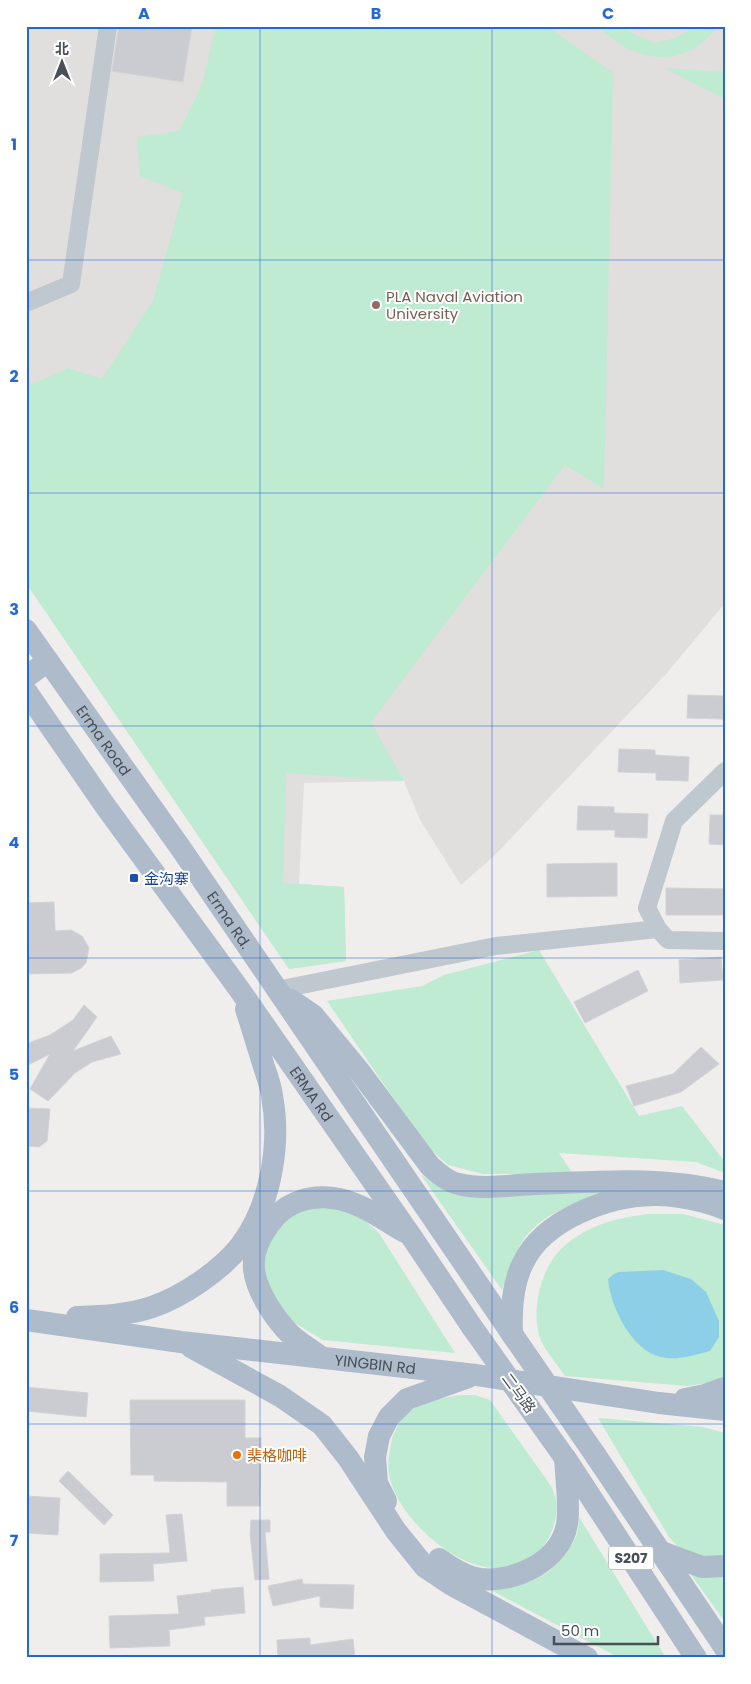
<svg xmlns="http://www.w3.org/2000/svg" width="751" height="1684" viewBox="0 0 751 1684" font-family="Poppins,'Noto Sans SC',sans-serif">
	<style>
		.education { fill: #e1dede }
		.green { fill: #beebd2 }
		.water { fill: #8dcfe6 }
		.building { fill: #caccd2; stroke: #d1d3d8 }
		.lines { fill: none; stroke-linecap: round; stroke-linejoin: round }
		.minor { stroke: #bfc7cf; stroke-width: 18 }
		.major { stroke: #aebbcb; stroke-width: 22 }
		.major-bridge { stroke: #aebbcb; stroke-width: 22 }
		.grid { fill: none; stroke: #2468d2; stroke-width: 1; stroke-opacity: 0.55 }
		.education-dot { fill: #8d6e63; stroke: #fff; stroke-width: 2 }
		.transit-dot { fill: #1a4fb4; stroke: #fff; stroke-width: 2 }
		.food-dot { fill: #e8710a; stroke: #fff; stroke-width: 2 }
		.labels { text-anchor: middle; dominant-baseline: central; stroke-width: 4; stroke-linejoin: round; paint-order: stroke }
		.shield { fill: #fff; stroke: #7e848b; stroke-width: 1 }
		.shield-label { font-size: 14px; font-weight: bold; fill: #474f59 }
		.education-label { font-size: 15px; fill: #785e54; stroke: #fff; text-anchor: start }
		.street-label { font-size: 15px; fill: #474f59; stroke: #fff }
		.transit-label { font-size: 15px; fill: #164399; stroke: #fff; text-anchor: start }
		.food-label { font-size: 15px; fill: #c56008; stroke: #fff; text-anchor: start }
		.neatline { fill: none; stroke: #2468d2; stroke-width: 2 }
		.grid-label { font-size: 16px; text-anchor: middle; font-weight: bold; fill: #2468d2 }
	</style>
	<rect width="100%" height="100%" fill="#f0eded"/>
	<path class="education" d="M26 26H725V603L667 673 494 856 461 885 420 820 404 781 304 783 299 884 344 887 346 961 289 969 26 583Z"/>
	<g class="green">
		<path d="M216 26H547L613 73 604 489 565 465 371 722 404 781 286 773 283 883 344 887 346 961 289 969 26 583V387L68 368 102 379 153 301 183 193 140 176 137 137 179 131 202 85Z"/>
		<path d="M597 26H624L634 34 654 43 676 38 695 26H717C698 56 664 64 632 51 620 46 607 34 597 26Z"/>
		<path d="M664 68 725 72V99Z"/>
		<path d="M539 950 639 1116 682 1106 725 1162V1173L696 1162 559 1153 573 1174H483L448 1165 424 1143 327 1001 422 986 444 975Z"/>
		<path d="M421 1175 439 1185 627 1187C588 1200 539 1209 519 1247 511 1261 507 1276 502 1290Z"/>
		<path d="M321 1205 356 1213 379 1233 455 1353 323 1340 288 1319 268 1285 264 1268 266 1250 274 1233 289 1218 301 1209Z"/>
		<path d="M649 1214H683L725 1225V1377L715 1382 687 1386 565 1376C558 1365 547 1353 541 1341 530 1313 540 1269 562 1248 570 1240 586 1230 597 1226 613 1219 632 1216 649 1214Z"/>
		<path d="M460 1395H475L490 1400 551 1486C553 1490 555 1495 556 1500 559 1516 551 1542 537 1552 524 1561 509 1570 492 1568 451 1565 395 1515 389 1473 387 1462 390 1450 392 1439 395 1431 400 1419 407 1413 422 1401 442 1398 460 1395Z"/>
		<path d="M598 1418 703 1427 725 1433V1555C713 1558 695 1559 684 1552 679 1548 674 1542 669 1537Z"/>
		<path d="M579 1517 666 1658H620L481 1585C498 1586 518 1588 534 1580 552 1572 569 1554 576 1536 579 1530 578 1523 579 1517Z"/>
		<path d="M689 1572 725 1575V1622Z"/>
	</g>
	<path class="water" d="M663 1270 691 1279 706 1292 719 1321V1337L710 1351C694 1355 677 1361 661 1357 632 1351 610 1306 608 1279L614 1274 619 1272Z"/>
	<g class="building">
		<path d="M119 26H192L183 82 112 71Z"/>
		<path d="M688 695 724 696V719L687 718Z"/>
		<path d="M619 749 655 750V755L689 757 688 781 656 780V773L618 772Z"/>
		<path d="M578 806 614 807V813L648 814 647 838 615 837V830H577Z"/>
		<path d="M710 815H725V845L709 844Z"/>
		<path d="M617 863V896L547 897V864Z"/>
		<path d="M666 888 725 889V915H666Z"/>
		<path d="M54 902 55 931 71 930 82 936 89 948 86 963 81 968 72 973 26 974V903Z"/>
		<path d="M721 957 723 980 680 983 679 960Z"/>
		<path d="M638 970 648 991 585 1023 574 1002Z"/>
		<path d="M84 1005 97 1017 73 1051 111 1036 121 1054 92 1062 75 1073 48 1101 30 1089 50 1054 26 1066V1044L50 1035 73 1020Z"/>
		<path d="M701 1047 719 1064 681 1092 634 1106 626 1086 673 1074Z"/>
		<path d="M26 1108 50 1109 47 1141 39 1147 26 1146Z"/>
		<path d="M26 1387 88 1393 86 1417 26 1411Z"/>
		<path d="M130 1400H245V1438H261L260 1506H227V1482L154 1481V1475H131Z"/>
		<path d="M68 1471 113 1515 104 1525 59 1481Z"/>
		<path d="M26 1496 60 1498 58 1535 26 1533Z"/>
		<path d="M182 1514 187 1561 153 1564 154 1581 100 1582V1554L170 1553 166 1515Z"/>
		<path d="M251 1520H270V1532H265L269 1579 255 1580 250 1534Z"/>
		<path d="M302 1579 303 1584 354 1585 353 1609 320 1607V1596L273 1606 268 1586Z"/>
		<path d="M243 1587 245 1613 204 1617 205 1625 169 1630 170 1646 110 1648 109 1616 179 1614 177 1596 211 1592V1590Z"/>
		<path d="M310 1638V1645L353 1639 355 1658H278L277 1640Z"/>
	</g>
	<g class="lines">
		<g class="minor">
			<path d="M26 303 71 284 108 26"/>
			<path d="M725 771 674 821 647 908 658 929 668 940 725 941"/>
			<path d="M277 990 496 946 658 929"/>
		</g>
		<g class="major">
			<path id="s1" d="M26 630 182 850 512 1334"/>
			<path d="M26 677 48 661"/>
			<path id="s2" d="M26 691 106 807 239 989 411 1236 472 1327"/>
			<path d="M291 1000 313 1015 360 1072 430 1166C439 1174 448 1182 459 1184 483 1190 511 1185 535 1184 600 1182 661 1176 725 1192"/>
			<path d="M77 1317C102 1316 129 1315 152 1307 182 1297 222 1270 241 1245 271 1205 281 1143 272 1096 271 1086 267 1076 264 1067 258 1047 252 1028 246 1009"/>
			<path id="s3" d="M26 1320 181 1342 476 1375 659 1403 725 1410"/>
			<path d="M512 1334C511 1310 512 1285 523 1263 544 1219 608 1196 653 1195 674 1194 706 1201 725 1209"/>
			<path d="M191 1347 280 1396 322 1425 348 1458 396 1531 425 1567 452 1585 587 1658"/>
			<path d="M321 1357C311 1349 299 1343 290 1334 275 1319 256 1291 254 1269 252 1249 263 1231 275 1217 290 1201 312 1195 333 1198 359 1201 382 1219 405 1232"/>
			<path d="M685 1399 705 1395 725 1388"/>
			<path d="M596 1456 725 1648"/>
			<path d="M566 1459 696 1658"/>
			<path d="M386 1501 377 1483 375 1457 379 1436 389 1417 407 1399 469 1377"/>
			<path d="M659 1551 702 1567 725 1566"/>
			<path d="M439 1559C450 1567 466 1577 480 1579 515 1583 561 1561 567 1524 570 1507 566 1476 565 1458"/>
		</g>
		<g class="major-bridge">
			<path d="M472 1327 565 1458"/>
			<path d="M512 1334 596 1456"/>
		</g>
	</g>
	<path class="grid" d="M260 26V1658M492 26V1658M26 260H725M26 493H725M26 726H725M26 958H725M26 1191H725M26 1424H725"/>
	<circle class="education-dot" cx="376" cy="305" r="5"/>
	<rect class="transit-dot" x="129" y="873" width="10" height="10" rx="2.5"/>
	<circle class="food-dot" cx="237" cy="1455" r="5"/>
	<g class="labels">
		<rect class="shield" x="608.5" y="1546.5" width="45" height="23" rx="4"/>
		<g class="shield-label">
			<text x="631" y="1558">S207</text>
		</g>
		<g class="education-label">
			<text x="386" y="296">PLA Naval Aviation<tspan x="386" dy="17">University</tspan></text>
		</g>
		<g class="street-label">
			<text stroke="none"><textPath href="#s1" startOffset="135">Erma Road</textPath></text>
			<text stroke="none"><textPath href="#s1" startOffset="354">Erma Rd.</textPath></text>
			<text stroke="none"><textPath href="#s2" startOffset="494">ERMA Rd</textPath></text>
			<text stroke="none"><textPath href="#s3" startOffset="352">YINGBIN Rd</textPath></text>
			<text transform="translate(519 1393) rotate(54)">二马路</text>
		</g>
		<g class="transit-label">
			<text x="144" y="878">金沟寨</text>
		</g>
		<g class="food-label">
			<text x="247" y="1455">棐格咖啡</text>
		</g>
	</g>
	<rect width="751" height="1684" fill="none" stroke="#ffffff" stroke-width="55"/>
	<g transform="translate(62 62)" stroke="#ffffff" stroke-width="4" paint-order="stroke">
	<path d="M0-4L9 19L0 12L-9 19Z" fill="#474f59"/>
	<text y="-8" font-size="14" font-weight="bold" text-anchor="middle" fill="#474f59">北</text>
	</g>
	<path d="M554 1636v8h104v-8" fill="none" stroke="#474f59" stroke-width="2.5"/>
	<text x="561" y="1636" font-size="15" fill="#474f59" stroke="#ffffff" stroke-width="4" paint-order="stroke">50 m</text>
	<rect x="28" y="28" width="696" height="1628" class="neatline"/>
	<g class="grid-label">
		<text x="144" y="19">A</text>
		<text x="376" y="19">B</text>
		<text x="608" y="19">C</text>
		<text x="14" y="150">1</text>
		<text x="14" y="382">2</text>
		<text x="14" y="615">3</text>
		<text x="14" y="848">4</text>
		<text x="14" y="1080">5</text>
		<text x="14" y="1313">6</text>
		<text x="14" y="1546">7</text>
	</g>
</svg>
